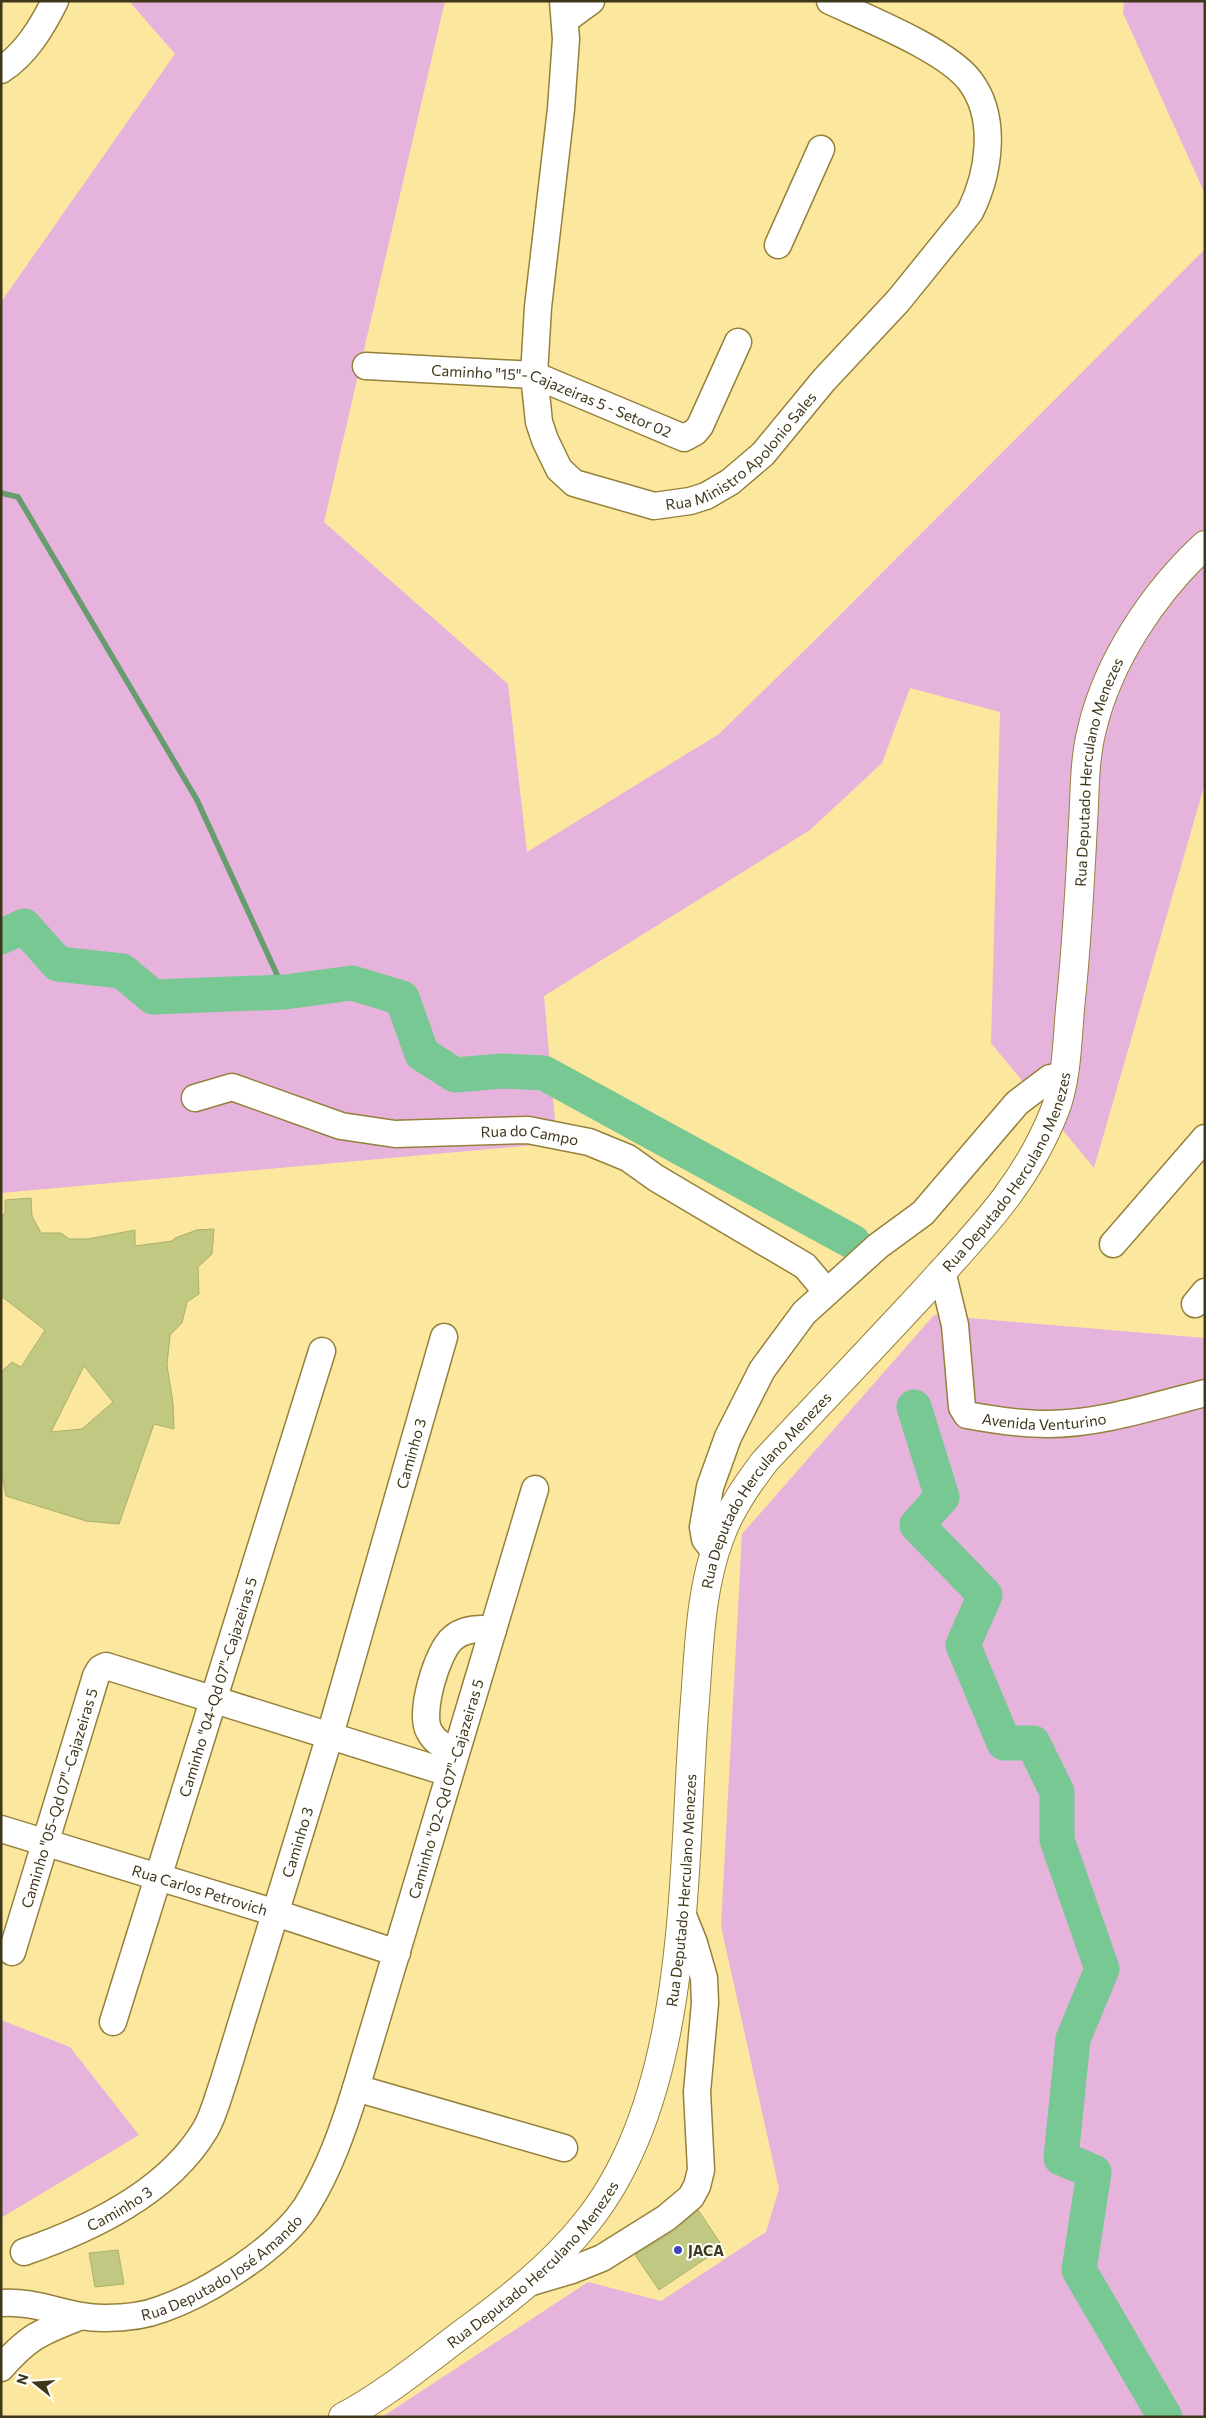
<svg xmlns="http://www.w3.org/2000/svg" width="1206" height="2418" viewBox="0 0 1206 2418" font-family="Commissioner,sans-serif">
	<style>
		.green { fill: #e6b3dc }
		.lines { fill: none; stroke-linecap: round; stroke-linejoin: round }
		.stream { stroke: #669c6e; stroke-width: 5.5 }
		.river { stroke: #77c892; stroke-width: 35 }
		.building { fill: #c0c882; stroke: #a9b16b; fill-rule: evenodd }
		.minor-casing { stroke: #95813b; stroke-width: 29 }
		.major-casing { stroke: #95813b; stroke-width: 30 }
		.minor { stroke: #fff; stroke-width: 26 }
		.major { stroke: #fff; stroke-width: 28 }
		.poi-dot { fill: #3e47bb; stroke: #fff; stroke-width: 2 }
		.labels { text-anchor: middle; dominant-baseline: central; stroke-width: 4; stroke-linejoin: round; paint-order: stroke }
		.street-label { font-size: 15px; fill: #3f371a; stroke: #fff }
		.poi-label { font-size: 15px; font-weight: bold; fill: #3f371a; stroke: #fff; text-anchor: start }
	</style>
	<rect width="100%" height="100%" fill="#fce79f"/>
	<g class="green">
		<path d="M129 1H445L324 522 508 684 527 852 719 734 811 644 1205 249V783L1094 1168 991 1043 1000 712 910 688 882 763 810 830 544 996 557 1143 1 1193V302L175 54Z"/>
		<path d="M1124 1H1205V194L1123 13Z"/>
		<path d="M934 1315 1205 1338V2417H382L588 2282 661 2301 766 2232 779 2189 721 1926 742 1534Z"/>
		<path d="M1 2020 70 2047 139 2135 1 2218Z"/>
	</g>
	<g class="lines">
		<path class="stream" d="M1 493 18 497 197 800 285 992"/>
		<g class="river">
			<path d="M1 937 24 926 58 964 122 971 153 997 285 992 352 983 402 998 422 1054 455 1075 502 1071 544 1073 853 1242"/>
			<path d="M914 1407 942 1497 917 1525 985 1595 963 1645 1004 1743H1033L1057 1792V1840L1102 1969 1073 2039 1061 2158 1094 2172 1079 2270 1165 2417"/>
		</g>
	</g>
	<g class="building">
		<path d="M31 1198 32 1216 41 1233H61L69 1239H88L135 1230V1246L172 1241 175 1238 197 1230 214 1229 212 1254 198 1267 199 1294 187 1302 182 1323 170 1335 167 1365 173 1403 174 1429 154 1424 119 1524 86 1521 6 1496 1 1470V1372L12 1362 21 1367 45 1330 1 1296V1215L5 1214V1200ZM84 1366 113 1402 82 1429 51 1432Z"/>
		<path d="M698 2210 723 2247 659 2290 635 2255 674 2231Z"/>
		<path d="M118 2250 124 2284 95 2287 89 2253Z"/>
	</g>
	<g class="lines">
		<g class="minor-casing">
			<g id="minor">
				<path id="s1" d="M563 1 566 39 561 109 538 307 534 375 539 422 545 440 559 469 574 483 654 506 690 501 706 496 730 482 763 454 824 380 898 301 970 212C989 174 998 118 970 81 947 50 866 18 830 1"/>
				<path d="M565 20 591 1"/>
				<path d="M1 70C26 54 42 27 55 1"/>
				<path d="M778 245 821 149"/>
				<path id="s2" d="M366 366 534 375 684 438 695 432 700 426 738 342"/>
				<path id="s3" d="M195 1098 232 1087 341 1126 395 1134 528 1130 589 1142 628 1158 656 1178 805 1266 826 1291"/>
				<path d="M1113 1244 1205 1138"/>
				<path id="s4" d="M942 1271 955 1325 962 1407 967 1415C994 1420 1020 1424 1047 1424 1100 1424 1154 1406 1205 1393"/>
				<path d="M1195 1304 1205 1292"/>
				<path d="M715 1552 705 1539 703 1527 710 1487 728 1437 762 1370 804 1313 878 1246 923 1213 1017 1103 1050 1078 1063 1076"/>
				<path d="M456 1751C445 1747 435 1743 429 1731 419 1713 437 1651 453 1638 464 1629 479 1628 493 1630"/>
				<path id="s5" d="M1 1829 276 1913 397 1953"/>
				<path id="s6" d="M12 1952 96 1676 100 1669 106 1666 449 1773"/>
				<path id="s7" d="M113 2022 322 1351"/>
				<path d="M356 2088 564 2148"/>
				<path id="s8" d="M24 2252C91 2229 167 2193 205 2130 214 2115 218 2097 224 2080L330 1735 444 1337"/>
				<path d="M528 2283 572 2270 602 2258 666 2218 691 2197 697 2186 701 2170 697 2092 705 2003 704 1978 694 1943 682 1913"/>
				<path id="s9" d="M1 2303C38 2300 69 2319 106 2318 125 2318 144 2316 162 2309 208 2293 279 2248 306 2207 329 2170 343 2130 356 2088L535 1489"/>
				<path d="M1 2368C29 2336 41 2332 79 2317"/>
			</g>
		</g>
		<g class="major-casing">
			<g id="major">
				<path id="s10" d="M343 2417C382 2397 426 2361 462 2334 507 2301 551 2267 586 2223 691 2094 682 1872 694 1713 699 1655 699 1592 720 1537 730 1509 747 1485 765 1461 818 1405 870 1350 922 1294 976 1234 1025 1187 1055 1110 1068 1076 1067 1035 1071 999 1077 941 1080 883 1083 824 1085 792 1084 760 1092 729 1108 661 1154 592 1205 545"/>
			</g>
		</g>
		<use href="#minor" class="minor"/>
		<use href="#major" class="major"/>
	</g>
	<circle class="poi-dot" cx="678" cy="2250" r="5"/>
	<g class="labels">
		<g class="street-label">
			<text stroke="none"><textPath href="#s2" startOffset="191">Caminho "15"- Cajazeiras 5 - Setor 02</textPath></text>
			<text stroke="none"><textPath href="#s1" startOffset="685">Rua Ministro Apolonio Sales</textPath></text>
			<text stroke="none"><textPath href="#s10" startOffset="1909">Rua Deputado Herculano Menezes</textPath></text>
			<text stroke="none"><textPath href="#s3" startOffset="344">Rua do Campo</textPath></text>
			<text stroke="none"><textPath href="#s10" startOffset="1489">Rua Deputado Herculano Menezes</textPath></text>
			<text stroke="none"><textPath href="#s4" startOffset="225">Avenida Venturino</textPath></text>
			<text stroke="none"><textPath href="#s8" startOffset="930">Caminho 3</textPath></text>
			<text stroke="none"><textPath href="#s10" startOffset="1084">Rua Deputado Herculano Menezes</textPath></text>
			<text stroke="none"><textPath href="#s7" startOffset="351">Caminho "04-Qd 07"-Cajazeiras 5</textPath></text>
			<text stroke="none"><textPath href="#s9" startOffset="784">Caminho "02-Qd 07"-Cajazeiras 5</textPath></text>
			<text stroke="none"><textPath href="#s6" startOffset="161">Caminho "05-Qd 07"-Cajazeiras 5</textPath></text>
			<text stroke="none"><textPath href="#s8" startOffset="525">Caminho 3</textPath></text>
			<text stroke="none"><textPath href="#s5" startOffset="208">Rua Carlos Petrovich</textPath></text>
			<text stroke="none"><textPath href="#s10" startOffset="664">Rua Deputado Herculano Menezes</textPath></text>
			<text stroke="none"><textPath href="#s8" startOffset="105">Caminho 3</textPath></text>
			<text stroke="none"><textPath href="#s10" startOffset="245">Rua Deputado Herculano Menezes</textPath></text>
			<text stroke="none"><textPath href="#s9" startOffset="236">Rua Deputado José Amando</textPath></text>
		</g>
		<g class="poi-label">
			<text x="688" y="2250">JACA</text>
		</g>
	</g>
	<rect width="1206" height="2418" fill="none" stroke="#3f371a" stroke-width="5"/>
	<g transform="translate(35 2383) rotate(287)" stroke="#ffffff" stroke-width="4" paint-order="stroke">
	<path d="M0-4L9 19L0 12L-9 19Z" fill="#3f371a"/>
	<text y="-8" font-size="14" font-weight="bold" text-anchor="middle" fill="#3f371a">N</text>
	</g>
</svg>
